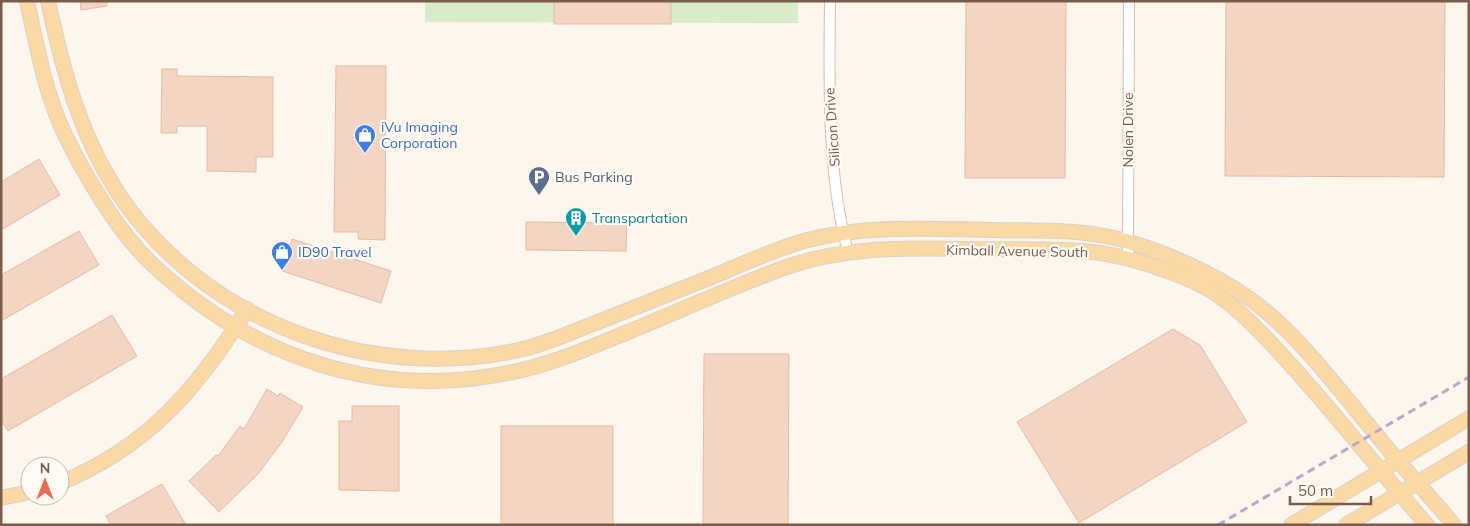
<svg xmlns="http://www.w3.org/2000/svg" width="1470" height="526" viewBox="0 0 1470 526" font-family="Mulish,sans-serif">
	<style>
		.green { fill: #d8ecc9 }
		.building { fill: #f3d5c3; stroke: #e6bba3 }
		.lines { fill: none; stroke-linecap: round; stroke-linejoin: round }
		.minor-casing { stroke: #d1beb0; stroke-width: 12 }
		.major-casing { stroke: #dad1cd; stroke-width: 16 }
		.minor { stroke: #fff; stroke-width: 10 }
		.major { stroke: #fbd9a5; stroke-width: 14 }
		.rail { stroke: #b9a8c9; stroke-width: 3; stroke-dasharray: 8 5; stroke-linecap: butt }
		.labels { text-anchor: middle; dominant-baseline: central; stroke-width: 4.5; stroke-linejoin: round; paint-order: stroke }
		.shop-label { font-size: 14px; fill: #366cbe; stroke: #fffaf3; text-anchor: start }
		.street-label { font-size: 14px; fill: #7a5c4d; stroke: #fffaf3 }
		.service-label { font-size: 14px; fill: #4e5e75; stroke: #fffaf3; text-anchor: start }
		.culture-label { font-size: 14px; fill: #0d838f; stroke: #fffaf3; text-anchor: start }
	</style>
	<rect width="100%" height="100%" fill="#fdf6ec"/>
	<path class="green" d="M425 1H798V23L425 22Z"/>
	<g class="building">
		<path d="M80 1H107V6L81 10Z"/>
		<rect x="554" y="1" width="117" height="23"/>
		<path d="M966 1H1066L1065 178H965Z"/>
		<path d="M1226 1H1445L1444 177 1225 176Z"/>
		<path d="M336 66H386L385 240 358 239V232H334Z"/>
		<path d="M162 69H177V76L273 77V157H256V172L207 171V126H177V133H161Z"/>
		<path d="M39 159 60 195 1 230V182Z"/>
		<path d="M526 222 627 223 626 251 526 250Z"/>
		<path d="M79 231 99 265 1 321V275Z"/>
		<path d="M292 239 391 271 381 303 282 271Z"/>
		<path d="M112 315 137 356 8 431 1 420V379Z"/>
		<path d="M1173 329 1200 345 1247 422 1079 523 1017 422Z"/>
		<path d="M704 354H789L788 525H703Z"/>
		<path d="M267 389 278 396 280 393 303 407 282 442 258 474 219 512 189 481 216 455 218 456 240 426 244 429Z"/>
		<path d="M352 406H399V491L339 490V421H352Z"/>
		<rect x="501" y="426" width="112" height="99"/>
		<path d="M162 484 186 525H111L106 516Z"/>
	</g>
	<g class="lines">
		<g class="minor-casing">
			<g id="minor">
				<path d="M830 1C829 82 827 174 848 252"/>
				<path d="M1128 259 1129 1"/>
			</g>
		</g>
		<g class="major-casing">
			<g id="major">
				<path d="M27 1C37 47 45 93 65 135 87 179 117 231 153 265 252 358 378 401 513 372 553 364 591 347 628 332 679 311 730 288 781 269 843 246 906 248 971 249 1011 250 1052 248 1093 252 1126 256 1162 268 1193 281 1227 296 1255 326 1280 353 1331 408 1377 468 1427 525"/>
				<path d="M48 1C64 76 83 147 130 210 220 328 376 381 519 350 544 345 569 333 593 324 633 308 674 292 714 276 744 263 773 250 804 241 865 224 931 229 994 230 1039 231 1089 228 1132 243 1174 256 1214 274 1250 299 1298 333 1342 394 1380 439 1403 468 1430 496 1454 525"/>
				<path d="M60 483C148 447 198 388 247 309"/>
				<path d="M1 498 30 492"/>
				<path d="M1291 525 1469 418"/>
				<path d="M1346 525 1469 452"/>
			</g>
		</g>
		<use href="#minor" class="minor"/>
		<use href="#major" class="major"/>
		<path class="rail" d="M1218 525 1469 377"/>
	</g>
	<defs>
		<g id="shop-pin" transform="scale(1.125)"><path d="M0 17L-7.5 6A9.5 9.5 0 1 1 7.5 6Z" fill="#3f7fe0" stroke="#fffaf3"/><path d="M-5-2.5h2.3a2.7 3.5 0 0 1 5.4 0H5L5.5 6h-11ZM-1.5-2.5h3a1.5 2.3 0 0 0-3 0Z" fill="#fff"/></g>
		<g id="parking-pin" transform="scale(1.125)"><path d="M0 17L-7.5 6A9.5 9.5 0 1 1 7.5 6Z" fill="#5c6f8a" stroke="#fffaf3"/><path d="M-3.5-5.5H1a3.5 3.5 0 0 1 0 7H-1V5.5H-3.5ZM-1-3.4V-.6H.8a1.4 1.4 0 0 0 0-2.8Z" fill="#fff"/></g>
		<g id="building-pin" transform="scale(1.125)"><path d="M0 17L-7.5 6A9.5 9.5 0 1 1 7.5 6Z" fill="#0f9aa8" stroke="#fffaf3"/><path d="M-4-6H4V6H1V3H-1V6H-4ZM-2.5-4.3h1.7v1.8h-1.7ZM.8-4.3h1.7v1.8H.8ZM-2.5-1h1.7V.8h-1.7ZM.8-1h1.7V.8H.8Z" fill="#fff"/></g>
	</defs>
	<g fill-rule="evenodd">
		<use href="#shop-pin" x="365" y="135"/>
		<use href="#parking-pin" x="539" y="177"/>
		<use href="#building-pin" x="576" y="218"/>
		<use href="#shop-pin" x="282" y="252"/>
	</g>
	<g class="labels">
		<g class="shop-label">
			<text x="381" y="127">iVu Imaging<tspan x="381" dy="16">Corporation</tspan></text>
			<text x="298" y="252">ID90 Travel</text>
		</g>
		<g class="street-label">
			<text transform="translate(832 127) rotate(-94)">Silicon Drive</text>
			<text transform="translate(1128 130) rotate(-90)">Nolen Drive</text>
			<text transform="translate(1017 251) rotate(1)">Kimball Avenue South</text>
		</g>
		<g class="service-label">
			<text x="555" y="177">Bus Parking</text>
		</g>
		<g class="culture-label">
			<text x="592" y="218">Transpartation</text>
		</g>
	</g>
	<rect width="1470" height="526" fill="none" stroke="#7a5c4d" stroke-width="5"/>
	<g transform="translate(45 481)"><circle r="24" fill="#fffaf3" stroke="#cabbb1"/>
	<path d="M0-4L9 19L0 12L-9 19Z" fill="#e76f51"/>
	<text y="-8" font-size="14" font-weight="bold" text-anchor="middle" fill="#7a5c4d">N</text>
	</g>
	<path d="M1290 496v8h81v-8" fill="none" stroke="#7a5c4d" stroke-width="2.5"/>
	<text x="1298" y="496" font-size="15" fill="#7a5c4d" stroke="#fffaf3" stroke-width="4" paint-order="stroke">50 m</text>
</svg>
